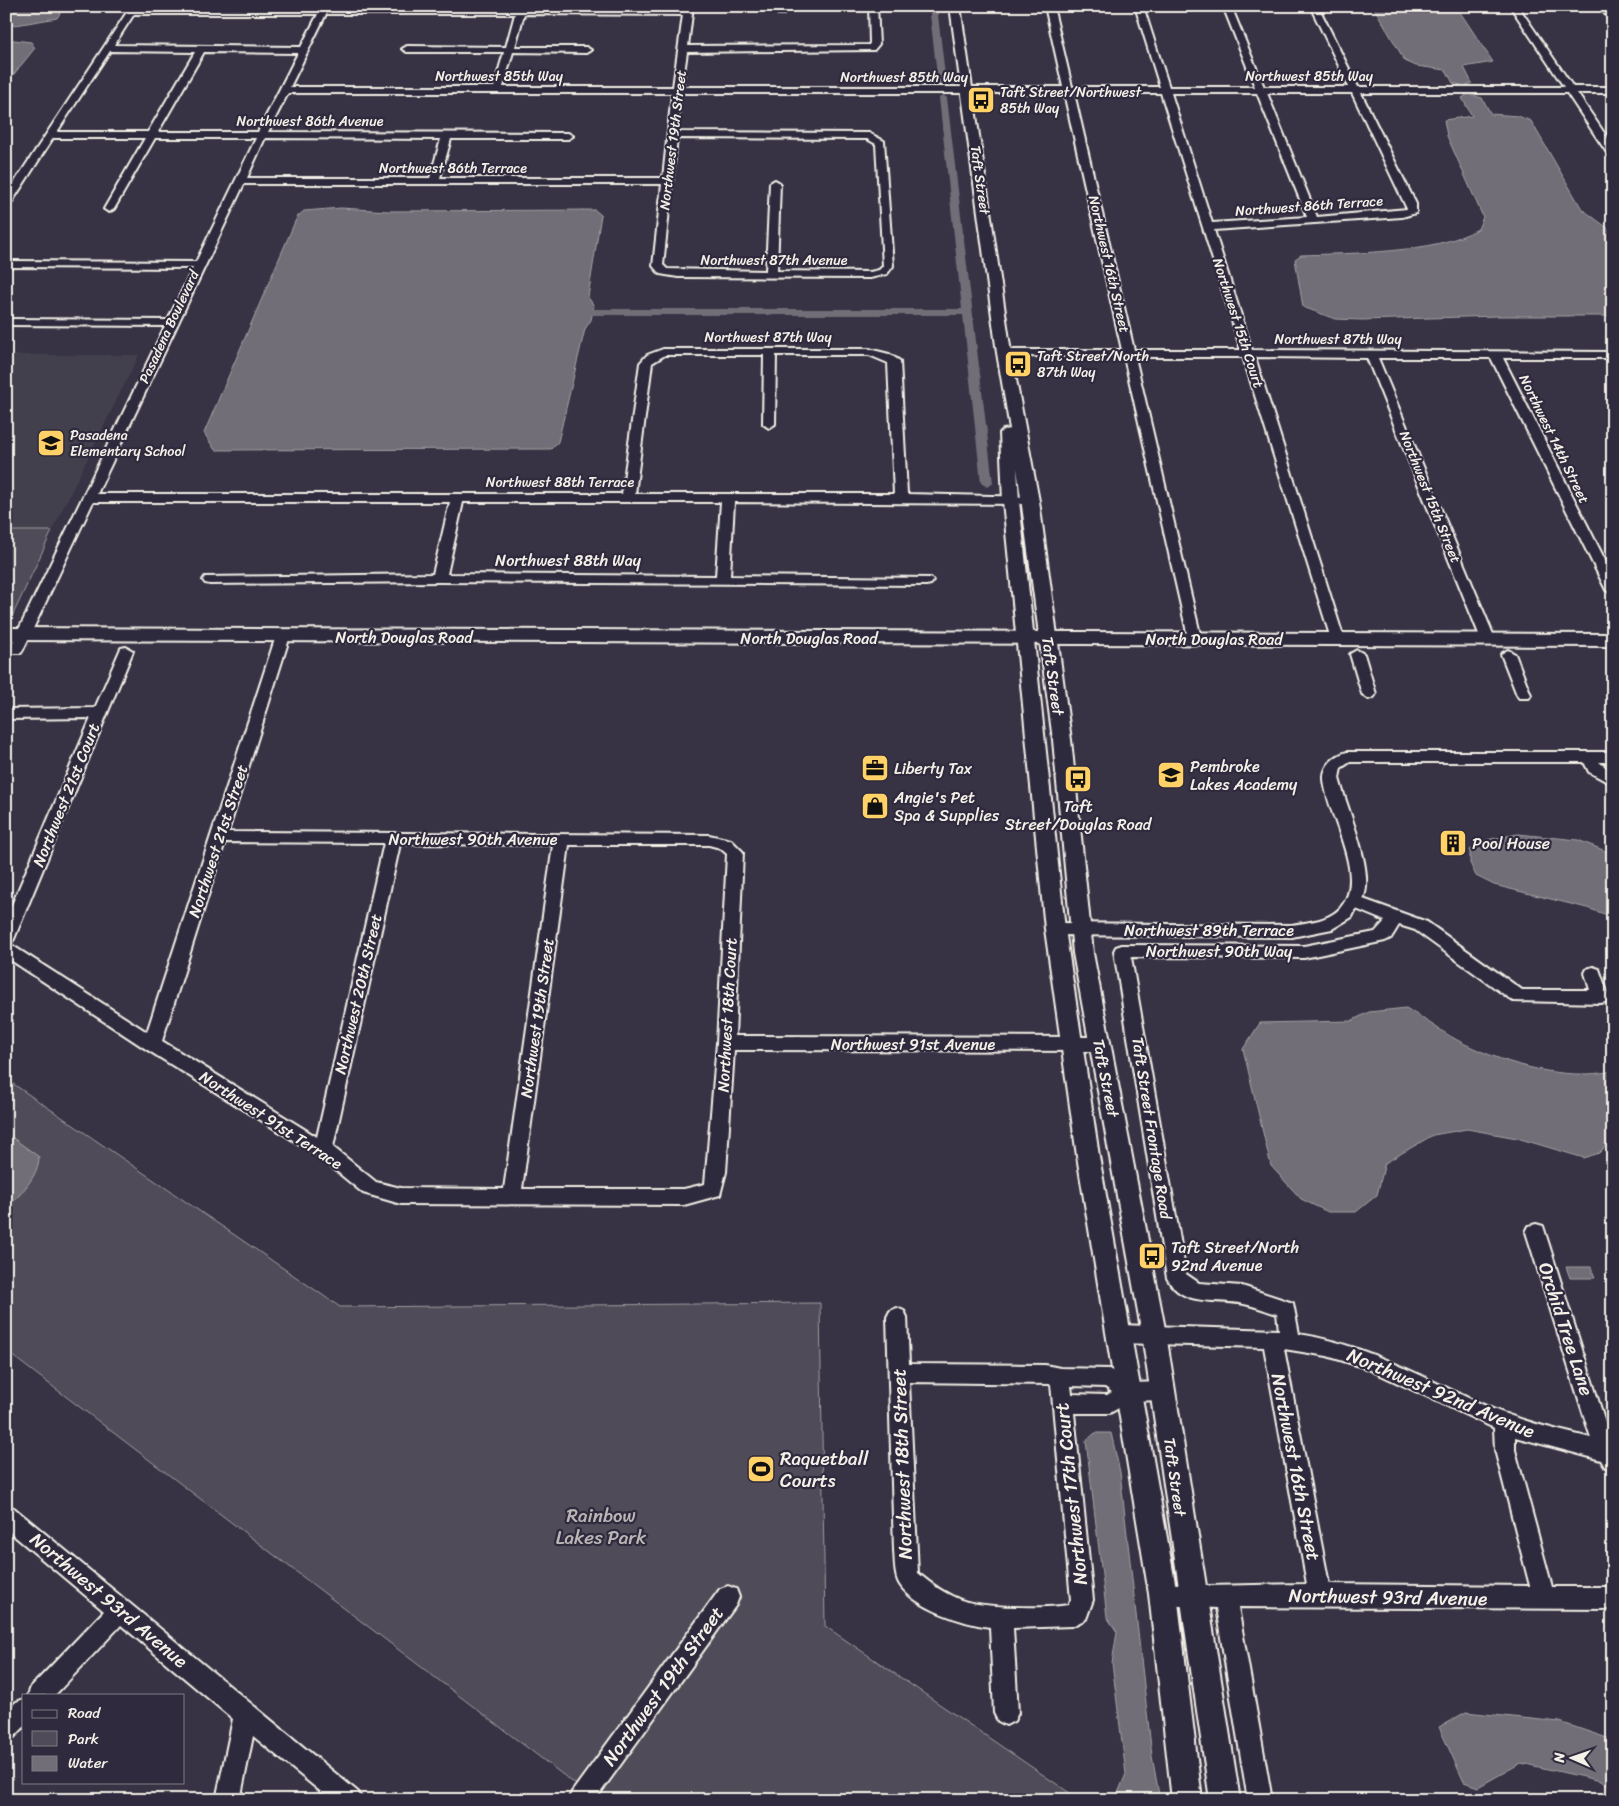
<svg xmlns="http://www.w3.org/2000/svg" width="1619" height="1806" viewBox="0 0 1619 1806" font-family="Sriracha,sans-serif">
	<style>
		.built { fill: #433f4e }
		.green { fill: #504b59; stroke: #a29ea0 }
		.water { fill: #726e77; stroke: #a6a2a4 }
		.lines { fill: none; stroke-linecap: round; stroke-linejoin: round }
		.canal { fill: #726e77; fill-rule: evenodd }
		.minor-casing { stroke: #f4f1e8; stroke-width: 4 }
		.tertiary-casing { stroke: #f4f1e8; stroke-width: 4 }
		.secondary-casing { stroke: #f4f1e8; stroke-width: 4 }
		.minor { fill: #2f2a3d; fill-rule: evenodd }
		.tertiary { fill: #2f2a3d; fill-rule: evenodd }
		.secondary { fill: #2f2a3d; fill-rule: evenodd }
		.labels { text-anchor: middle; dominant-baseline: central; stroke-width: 4.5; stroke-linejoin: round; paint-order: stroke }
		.far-street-label { font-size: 14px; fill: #f4f1e8; stroke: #2f2a3d }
		.far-poi-label { font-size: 14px; fill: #f4f1e8; stroke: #2f2a3d; text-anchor: start }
		.street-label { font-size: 16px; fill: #f4f1e8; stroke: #2f2a3d }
		.poi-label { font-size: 16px; fill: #f4f1e8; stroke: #2f2a3d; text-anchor: start }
		.near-street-label { font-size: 19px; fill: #f4f1e8; stroke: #2f2a3d }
		.near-poi-label { font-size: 19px; fill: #f4f1e8; stroke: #2f2a3d; text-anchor: start }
		.near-park-label { font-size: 19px; fill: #bbb7b6; stroke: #2f2a3d }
	</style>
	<rect width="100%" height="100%" fill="#373244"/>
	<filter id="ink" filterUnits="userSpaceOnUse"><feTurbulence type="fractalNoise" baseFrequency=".02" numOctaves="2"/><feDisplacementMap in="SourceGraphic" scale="10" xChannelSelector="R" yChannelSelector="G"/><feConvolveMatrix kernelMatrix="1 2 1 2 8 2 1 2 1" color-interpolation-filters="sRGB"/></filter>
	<g filter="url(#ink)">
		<path class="built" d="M6 355H139L52 531H6Z"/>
		<g class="green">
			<path d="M6 531H52L10 621 6 623Z"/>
			<path d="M6 1079 340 1307 820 1303 825 1626 1080 1800H596L6 1351Z"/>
		</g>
		<g class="water">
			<path d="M7 6H65L57 18 10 26 6 30Z"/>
			<path d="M1373 6H1456L1493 62 1464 67 1472 83 1464 86 1453 83 1446 70 1416 66 1405 61Z"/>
			<path d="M6 39 31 42 35 48 6 84Z"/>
			<path d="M1468 94 1482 98 1491 114 1518 116 1531 121 1582 209 1613 232V316H1499L1362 320 1335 319 1303 307 1295 259 1301 255C1351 253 1434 254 1478 229L1483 217 1447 136 1444 120 1472 116 1462 98Z"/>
			<path d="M341 208 388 211 595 210 601 215 588 297 594 306 591 320 585 329 558 442 551 449 215 450 204 433 297 217 304 211Z"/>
			<path d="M1518 834 1578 840 1613 854V917L1587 908 1494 885 1476 876 1470 863V850L1486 840Z"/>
			<path d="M1406 1008C1425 1019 1444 1034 1465 1044 1508 1065 1565 1081 1613 1071V1139L1599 1153 1584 1158 1517 1138 1467 1129 1433 1135 1385 1163 1377 1195 1356 1212H1328L1301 1199 1271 1166 1243 1049 1260 1023 1351 1021 1369 1012Z"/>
			<path d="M6 1133 39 1157C39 1176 19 1196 6 1209Z"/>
			<path d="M1566 1267H1591L1595 1278H1570Z"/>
			<path d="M1095 1433H1111L1120 1472 1152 1756 1160 1800H1115L1126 1774 1112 1663 1117 1632 1107 1617 1086 1441Z"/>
			<path d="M1466 1712 1560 1722 1613 1740V1790L1601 1781 1521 1763 1478 1787 1464 1782 1439 1727Z"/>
		</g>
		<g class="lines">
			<g class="canal">
				<path d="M929 6H937L946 84 942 87 938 84Z"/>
				<path d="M943 95 947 98 993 483 991 485 987 487 981 483 963 315H592L587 312 592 309H962L939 98Z"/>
			</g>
			<g class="minor-casing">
				<g id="minor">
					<path d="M131 6H139L138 8 320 9 322 6H330L329 9H684L685 6H693L688 46 869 45 870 43 869 6H877L879 44 874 50 687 52 682 87H1063L1045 6H1053L1072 87H1160L1135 6H1143L1169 87H1255L1223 6H1231L1264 87H1349L1310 6H1318L1358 87H1564L1510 6H1518L1573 87H1613V93H1577L1613 146V157L1609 156 1567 93H1361L1416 204V213L1402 217 1214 230 1252 350 1613 352V358H1503L1613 576V594L1606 590 1491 358H1378L1495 639 1488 643 1481 639 1367 358 1255 357 1344 639 1337 643 1332 642 1243 357H1135L1201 638 1194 642 1189 641 1124 357 1004 356 998 353 1004 350H1122L1064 93H681L677 132 869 133 884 141 893 266 887 274 870 278 678 277 660 274 653 266 662 184H244L97 494H622L640 363 647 355 663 349H869L889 354 900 361 907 494 1031 497 1036 498 1037 501 1036 504 734 502 730 576 931 578 933 581 931 584 926 585 439 582 210 584 205 583 203 580 205 577 433 574 450 502H93L23 650 21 653H11L9 650 165 326 6 325V319L168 320 193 268 6 267V261L196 262 256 138H155L114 209 109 212 104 209 145 138H53L10 205 6 206V195ZM134 14H318L301 47 114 45ZM326 14H515L506 47 407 46 402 49 407 52H504L494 87H290ZM524 14 683 15 673 87H503L513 52 586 53 591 50 586 47H515ZM110 51 195 52 148 132H57ZM204 52 298 53 258 132H158ZM288 93H672L663 178H440L451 139H568L573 136 568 133 268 132ZM1074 93H1161L1241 350H1134ZM1171 93H1257L1307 217 1212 223ZM1267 93H1352L1407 209 1317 217ZM265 138 441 139 430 178H247ZM677 138 867 139 876 144 883 266 879 270 870 272 777 271 780 183 775 180 770 183 766 271 667 269 663 265ZM665 355H764L763 424 769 428 775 424 776 355H869L888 363 894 494H635L652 363ZM463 502H721L716 576 447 574Z"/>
					<path d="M777 6H785L784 14H778Z"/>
					<path d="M1598 6H1607L1613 14V23Z"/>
					<path d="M283 632 290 636 228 832 709 835 731 840 743 852 735 1036 1100 1037 1106 1039 1109 1044 1106 1049 1100 1051 734 1050 726 1172 720 1195 684 1205 401 1204 363 1193 317 1155 146 1049 6 957V919L91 718 6 719V709L95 708 121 648 126 647 133 651 14 939 10 944 147 1032 276 636ZM225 842 384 843 317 1137 162 1041ZM400 844 553 845 504 1189 401 1188 376 1182 333 1147ZM569 845H709L720 848 727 854 717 1043 705 1184 684 1189H522Z"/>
					<path d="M1357 650 1364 654 1376 694 1374 697 1369 699 1362 694 1350 654Z"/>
					<path d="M1508 650 1515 654 1531 695 1529 698H1519L1517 695 1501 654Z"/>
					<path d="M1347 752H1613V762H1599L1613 773V785L1589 772 1584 762H1350L1341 768 1339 778C1346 807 1376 872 1363 899L1427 922 1522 990H1590L1585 973 1587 969 1593 967 1599 969 1609 997 1606 1002 1600 1003 1513 1001 1415 930 1399 925 1391 938 1385 941 1304 958 1131 957 1186 1274 1199 1283 1242 1286 1293 1303 1299 1334C1370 1345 1428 1381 1493 1409 1525 1422 1558 1430 1591 1438L1526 1232 1529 1226 1536 1224 1543 1226 1606 1425 1613 1439V1469L1605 1467 1601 1460 1515 1437V1450L1552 1587H1613V1609L1238 1607 1272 1800H1248L1216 1608 1163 1605 1155 1602 1152 1594 1155 1586 1163 1583 1207 1586 1307 1584 1264 1347 1118 1343 1111 1340 1108 1334 1111 1328 1118 1325 1279 1330 1277 1314C1264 1310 1252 1305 1239 1303 1214 1299 1181 1306 1167 1278L1114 951 1116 947 1122 945 1304 946 1375 932 1385 921 1356 909 1352 917 1332 929 1292 937 1055 935 1049 933 1047 929 1049 925 1055 923 1292 925C1308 922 1330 921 1341 907 1368 875 1326 814 1324 779 1323 765 1336 755 1347 752ZM1284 1349 1327 1356 1366 1368 1494 1428 1495 1450 1530 1586 1329 1584Z"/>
					<path d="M897 1308 904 1311 907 1317 909 1364 1045 1365 1060 1368 1109 1369 1131 1383 1162 1382 1169 1384 1172 1391 1169 1398 1162 1400 1131 1401 1110 1413H1074L1093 1600 1086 1619 1072 1626 1013 1628 1018 1713 1014 1721 1006 1725 998 1721 994 1713 990 1627C964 1624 915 1608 900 1585 894 1576 895 1560 894 1550L887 1317 890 1311ZM909 1382 1051 1384 1071 1600 1068 1605C1045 1609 982 1608 961 1600 945 1594 931 1584 918 1573ZM1071 1386 1105 1387 1112 1392 1107 1395 1072 1394Z"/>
					<path d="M6 1505 14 1508 358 1792 362 1800H331L253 1736 240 1800H216L233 1719 121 1625 55 1695H28L31 1687 104 1611 6 1529Z"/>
					<path d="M728 1586 736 1589 739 1597 736 1605 595 1800H568L572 1792 720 1589Z"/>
					<path d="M24 1699V1727L14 1737 6 1741V1712L16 1702Z"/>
				</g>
			</g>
			<g class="tertiary-casing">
				<path id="tertiary" d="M950 6H960L1011 353 1039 501 1071 740 1093 953 1166 1334 1240 1800H1210L1142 1334 1073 953 1053 740 1017 468 1019 501 1065 929 1099 1156 1177 1594 1202 1800H1172L1149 1594 1077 1156 1045 929 1003 501 1000 433 1003 430 1010 429 997 353Z"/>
			</g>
			<g class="secondary-casing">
				<path id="secondary" d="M6 628 1613 634V646L6 640Z"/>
			</g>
			<use href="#minor" class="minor"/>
			<use href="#tertiary" class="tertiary"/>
			<use href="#secondary" class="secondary"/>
		</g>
	</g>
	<defs>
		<g id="bus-square" transform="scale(1.4375)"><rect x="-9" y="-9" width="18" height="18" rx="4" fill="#ffd166" stroke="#2f2a3d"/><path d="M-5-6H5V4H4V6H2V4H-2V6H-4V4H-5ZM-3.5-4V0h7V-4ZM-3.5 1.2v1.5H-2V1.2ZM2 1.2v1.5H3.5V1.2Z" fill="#111"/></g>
		<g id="school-square" transform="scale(1.4375)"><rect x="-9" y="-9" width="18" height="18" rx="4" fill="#ffd166" stroke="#2f2a3d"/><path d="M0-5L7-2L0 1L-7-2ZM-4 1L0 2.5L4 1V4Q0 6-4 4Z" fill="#111"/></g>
		<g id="office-square" transform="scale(1.4375)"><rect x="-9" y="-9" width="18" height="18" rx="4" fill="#ffd166" stroke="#2f2a3d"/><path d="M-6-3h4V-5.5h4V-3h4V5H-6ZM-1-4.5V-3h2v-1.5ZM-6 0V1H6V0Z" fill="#111"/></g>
		<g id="shop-square" transform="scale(1.4375)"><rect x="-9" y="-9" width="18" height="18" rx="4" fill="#ffd166" stroke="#2f2a3d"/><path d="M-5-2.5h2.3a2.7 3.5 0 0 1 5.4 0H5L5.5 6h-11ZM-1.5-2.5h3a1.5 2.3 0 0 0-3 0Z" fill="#111"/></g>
		<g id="building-square" transform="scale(1.4375)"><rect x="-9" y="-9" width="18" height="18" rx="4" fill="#ffd166" stroke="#2f2a3d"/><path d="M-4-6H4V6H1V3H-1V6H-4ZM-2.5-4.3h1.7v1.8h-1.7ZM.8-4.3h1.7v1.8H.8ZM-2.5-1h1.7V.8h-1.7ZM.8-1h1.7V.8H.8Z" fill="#111"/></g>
		<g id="stadium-square" transform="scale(1.4375)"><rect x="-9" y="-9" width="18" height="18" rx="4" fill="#ffd166" stroke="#2f2a3d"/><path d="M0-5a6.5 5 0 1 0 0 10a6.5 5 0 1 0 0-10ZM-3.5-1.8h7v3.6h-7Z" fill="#111"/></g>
	</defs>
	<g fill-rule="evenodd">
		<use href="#bus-square" x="981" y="100"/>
		<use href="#bus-square" x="1018" y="364"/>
		<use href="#school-square" x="51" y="443"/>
		<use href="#office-square" x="875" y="768"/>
		<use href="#school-square" x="1171" y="775"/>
		<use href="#bus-square" x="1078" y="779"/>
		<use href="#shop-square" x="875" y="806"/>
		<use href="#building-square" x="1453" y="843"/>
		<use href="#bus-square" x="1152" y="1256"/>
		<use href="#stadium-square" x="761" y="1469"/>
	</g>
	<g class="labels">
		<g class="far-street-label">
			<text x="499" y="76">Northwest 85th Way</text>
			<text x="1309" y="76">Northwest 85th Way</text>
			<text x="904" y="77">Northwest 85th Way</text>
			<text x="310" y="121">Northwest 86th Avenue</text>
			<text transform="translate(673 140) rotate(-83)">Northwest 19th Street</text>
			<text x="453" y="168">Northwest 86th Terrace</text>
			<text transform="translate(980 180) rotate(82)">Taft Street</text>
			<text transform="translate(1309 206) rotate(-4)">Northwest 86th Terrace</text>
			<text x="774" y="260">Northwest 87th Avenue</text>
			<text transform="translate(1109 264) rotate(77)">Northwest 16th Street</text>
			<text transform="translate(1238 323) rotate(72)">Northwest 15th Court</text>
			<text transform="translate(169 327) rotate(-65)">Pasadena Boulevard</text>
			<text x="768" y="337">Northwest 87th Way</text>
			<text x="1338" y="339">Northwest 87th Way</text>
			<text transform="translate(1554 439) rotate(64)">Northwest 14th Street</text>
			<text x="560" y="482">Northwest 88th Terrace</text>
			<text transform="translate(1430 497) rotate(68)">Northwest 15th Street</text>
		</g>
		<g class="far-poi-label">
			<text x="1000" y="92">Taft Street/Northwest<tspan x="1000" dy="16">85th Way</tspan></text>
			<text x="1037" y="356">Taft Street/North<tspan x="1037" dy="16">87th Way</tspan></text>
			<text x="70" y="435">Pasadena<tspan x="70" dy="16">Elementary School</tspan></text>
		</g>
		<g class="street-label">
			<text x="568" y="560">Northwest 88th Way</text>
			<text x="404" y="637">North Douglas Road</text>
			<text x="809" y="638">North Douglas Road</text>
			<text x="1214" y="639">North Douglas Road</text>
			<text transform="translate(1053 676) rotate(82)">Taft Street</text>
			<text transform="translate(66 795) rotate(-68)">Northwest 21st Court</text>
			<text x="473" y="839">Northwest 90th Avenue</text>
			<text transform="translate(218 841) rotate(-72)">Northwest 21st Street</text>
			<text x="1209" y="930">Northwest 89th Terrace</text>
			<text x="1219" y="951">Northwest 90th Way</text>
			<text transform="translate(358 994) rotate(-77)">Northwest 20th Street</text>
			<text transform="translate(727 1015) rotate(-87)">Northwest 18th Court</text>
			<text transform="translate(537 1018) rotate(-82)">Northwest 19th Street</text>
			<text x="913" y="1044">Northwest 91st Avenue</text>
			<text transform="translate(1106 1078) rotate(79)">Taft Street</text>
			<text transform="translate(271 1120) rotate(33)">Northwest 91st Terrace</text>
			<text transform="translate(1152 1128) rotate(81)">Taft Street Frontage Road</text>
			<text transform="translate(1175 1477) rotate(82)">Taft Street</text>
		</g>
		<g class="poi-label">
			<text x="1190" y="766">Pembroke<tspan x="1190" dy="18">Lakes Academy</tspan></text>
			<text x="894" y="768">Liberty Tax</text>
			<text x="894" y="797">Angie's Pet<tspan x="894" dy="18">Spa &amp; Supplies</tspan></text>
			<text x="1078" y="806" text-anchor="middle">Taft<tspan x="1078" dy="18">Street/Douglas Road</tspan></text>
			<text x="1472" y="843">Pool House</text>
			<text x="1171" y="1247">Taft Street/North<tspan x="1171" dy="18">92nd Avenue</tspan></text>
		</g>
		<g class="near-street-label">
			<text transform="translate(1566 1329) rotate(72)">Orchid Tree Lane</text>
			<text transform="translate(1441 1393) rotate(23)">Northwest 92nd Avenue</text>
			<text transform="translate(902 1464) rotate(-92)">Northwest 18th Street</text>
			<text transform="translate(1296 1467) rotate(79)">Northwest 16th Street</text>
			<text transform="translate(1071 1494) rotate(-96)">Northwest 17th Court</text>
			<text transform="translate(1388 1597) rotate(1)">Northwest 93rd Avenue</text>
			<text transform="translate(109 1600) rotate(40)">Northwest 93rd Avenue</text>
			<text transform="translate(663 1686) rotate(-54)">Northwest 19th Street</text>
		</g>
		<g class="near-poi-label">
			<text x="780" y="1458">Raquetball<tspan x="780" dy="22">Courts</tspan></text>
		</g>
		<g class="near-park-label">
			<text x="601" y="1515">Rainbow<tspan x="601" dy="22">Lakes Park</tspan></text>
		</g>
	</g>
	<rect width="1619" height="1806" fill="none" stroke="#2f2a3d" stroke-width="25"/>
	<rect x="12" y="12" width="1594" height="1781" fill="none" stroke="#f4f1e8" stroke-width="2" filter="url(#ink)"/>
	<rect x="22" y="1694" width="162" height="90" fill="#2f2a3d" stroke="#7e7a81"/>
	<rect x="32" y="1710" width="25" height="8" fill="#2f2a3d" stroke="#7e7a81"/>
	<text x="68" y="1718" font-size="15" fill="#f4f1e8">Road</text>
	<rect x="32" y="1731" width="25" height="15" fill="#504b59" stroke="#7e7a81"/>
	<text x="68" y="1744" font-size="15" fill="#f4f1e8">Park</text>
	<rect x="32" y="1756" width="25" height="15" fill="#726e77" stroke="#7e7a81"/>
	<text x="68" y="1768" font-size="15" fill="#f4f1e8">Water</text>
	<g transform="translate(1572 1758) rotate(272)" stroke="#2f2a3d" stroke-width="4" paint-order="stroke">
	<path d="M0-4L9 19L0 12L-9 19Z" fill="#f4f1e8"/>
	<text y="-8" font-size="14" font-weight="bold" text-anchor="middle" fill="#f4f1e8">N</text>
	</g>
</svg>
